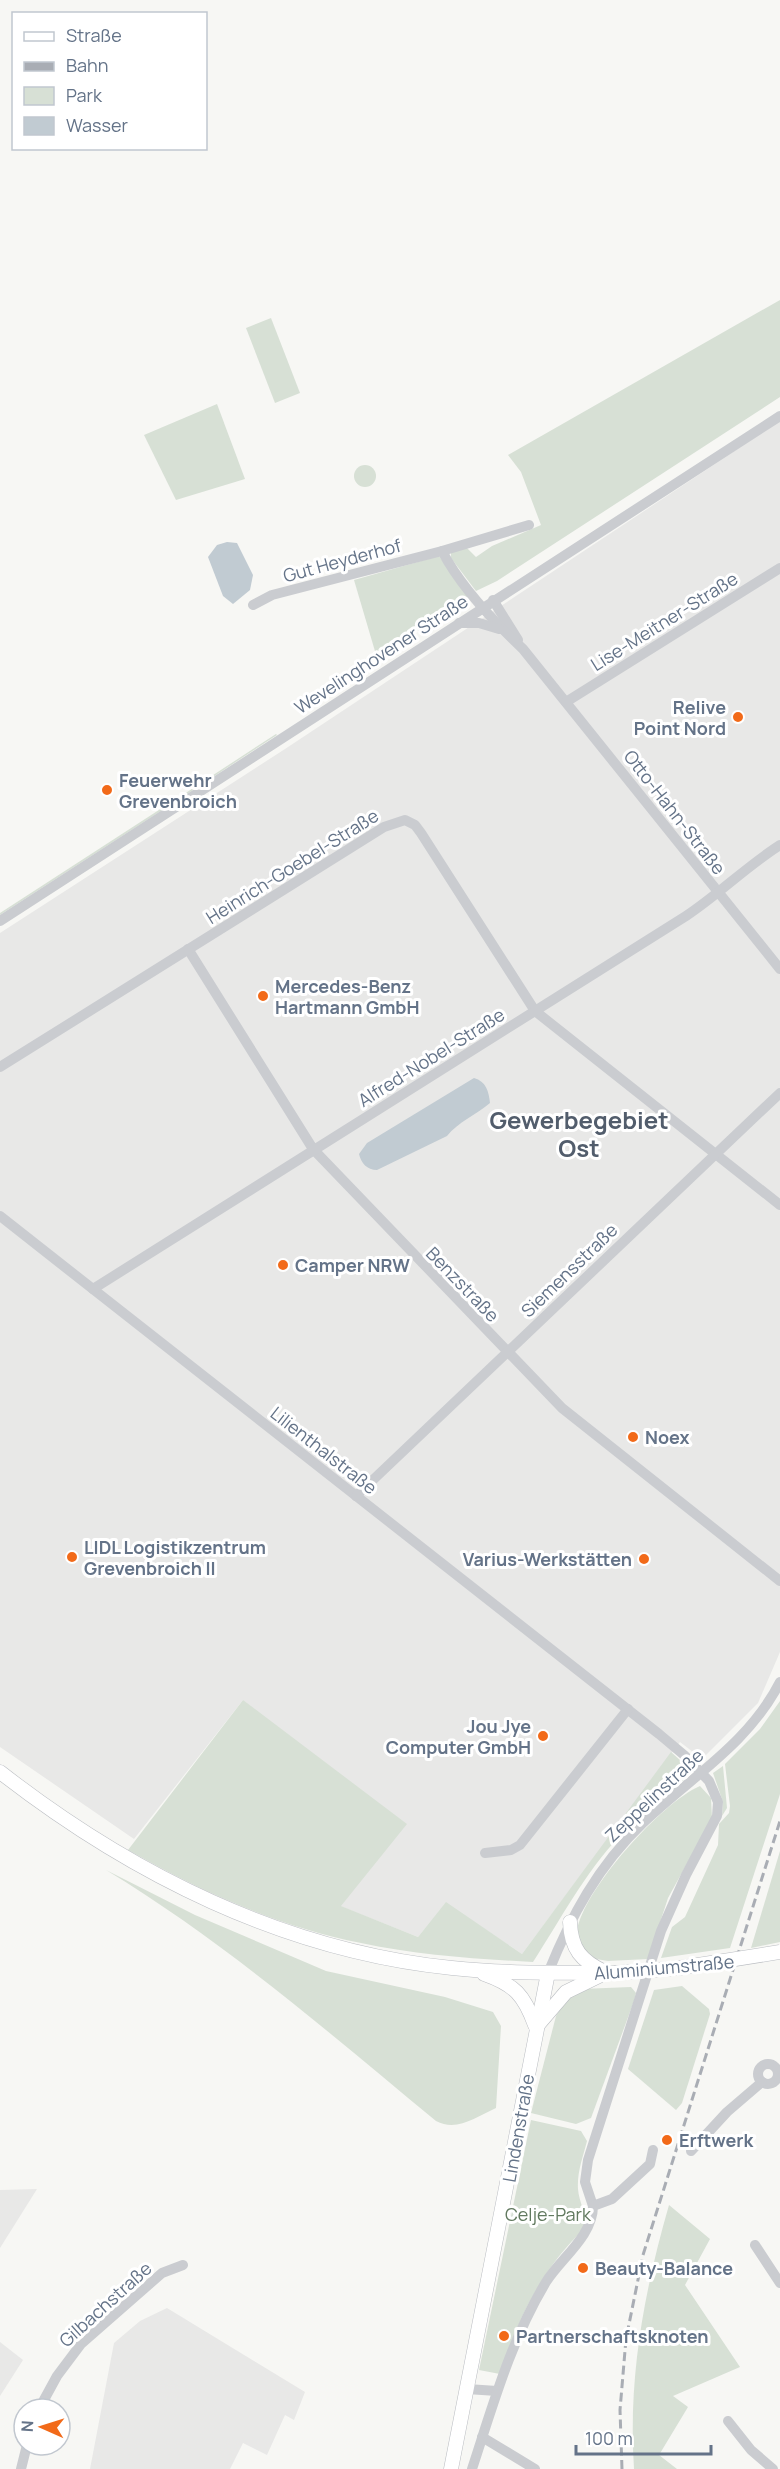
<svg xmlns="http://www.w3.org/2000/svg" width="780" height="2469" viewBox="0 0 780 2469" font-family="Manrope,sans-serif">
	<style>
		.built { fill: #e8e8e7 }
		.green { fill: #d7e0d5 }
		.water { fill: #c1cbd2 }
		.lines { fill: none; stroke-linecap: round; stroke-linejoin: round }
		.major-casing { stroke: #babdc2; stroke-width: 15 }
		.minor { stroke: #caccd0; stroke-width: 10 }
		.major { stroke: #fff; stroke-width: 14 }
		.rail { stroke: #a9adb4; stroke-width: 3; stroke-dasharray: 9 4.5; stroke-linecap: butt }
		.major-bridge-casing { stroke: #babdc2; stroke-width: 15; stroke-linecap: butt }
		.major-bridge { stroke: #fff; stroke-width: 14 }
		.poi-dot { fill: #f26a19; stroke: #fff; stroke-width: 2 }
		.labels { text-anchor: middle; dominant-baseline: central; stroke-width: 6; stroke-linejoin: round; paint-order: stroke }
		.street-label { font-size: 18px; fill: #647388; stroke: #fff }
		.poi-label { font-size: 18px; font-weight: bold; fill: #647388; stroke: #fff; text-anchor: start }
		.park-label { font-size: 18px; fill: #61795f; stroke: #fff }
		.district-label { font-size: 24px; font-weight: bold; fill: #525d6c; stroke: #fff }
	</style>
	<rect width="100%" height="100%" fill="#f7f7f4"/>
	<g class="built">
		<path d="M780 421V1652L758 1703 702 1759 680 1742 522 1954 446 1903 418 1937 340 1906 243 1700 134 1839 0 1747V933L285 749Z"/>
		<path d="M37 2189 0 2248V2190Z"/>
		<path d="M167 2308 305 2392 294 2420 285 2415 267 2455 243 2443 230 2469H90L114 2343 140 2321Z"/>
		<path d="M0 2342 23 2360 0 2396Z"/>
	</g>
	<g class="green">
		<path d="M780 300V397L497 581 476 591 451 558V553L465 546 476 557 492 546 541 525 521 472 508 455Z"/>
		<path d="M271 318 300 393 275 403 246 328Z"/>
		<path d="M217 404 245 479 176 500 144 435Z"/>
		<circle cx="365" cy="476" r="11"/>
		<path d="M439 556 468 597 377 658 354 580Z"/>
		<path d="M276 734 277 735 181 798V796Z"/>
		<path d="M162 808 164 809 0 915V913Z"/>
		<path d="M243 1700 407 1824 341 1906 418 1937 446 1902 522 1954 671 1752 681 1761 687 1775C670 1800 641 1816 619 1837 586 1871 559 1922 533 1962 475 1959 418 1955 361 1943 279 1927 200 1891 128 1850Z"/>
		<path d="M780 1701V1794L730 1948 661 1958 672 1927 685 1917 718 1845 719 1824 729 1813 730 1806 725 1764 760 1729Z"/>
		<path d="M723 1766 727 1808 722 1816 723 1802 713 1773Z"/>
		<path d="M700 1786 711 1798 712 1818 668 1898 648 1959 608 1961 596 1959 581 1949C580 1944 577 1937 577 1931 583 1890 662 1802 700 1786Z"/>
		<path d="M780 1851V1942L751 1948Z"/>
		<path d="M106 1870 195 1915 326 1971 445 1997 493 2012 501 2026 496 2108C476 2117 457 2132 436 2121 328 2032 225 1942 106 1870Z"/>
		<path d="M682 1986 709 2009 710 2014 682 2103 676 2110 628 2069 654 1990Z"/>
		<path d="M631 1987 636 1993 634 2001 591 2118 576 2124 531 2113 556 2016 567 1998 581 1989Z"/>
		<path d="M531 2120 581 2131 587 2141C583 2157 577 2172 578 2189 579 2203 587 2213 585 2228 543 2267 517 2320 500 2374L479 2370Z"/>
		<path d="M669 2205 710 2239 685 2285 740 2367 673 2396 688 2407 659 2455 677 2469H634C628 2377 644 2292 669 2205Z"/>
	</g>
	<g class="water">
		<path d="M227 542 237 543 253 575 250 590 233 604 223 596 208 557 217 545Z"/>
		<path d="M474 1078C486 1081 489 1092 490 1103 476 1115 458 1122 447 1136L377 1170C367 1170 361 1163 359 1154L367 1143Z"/>
	</g>
	<g class="lines">
		<g class="major-casing">
			<g id="major">
				<path d="M0 1772C131 1874 284 1951 452 1968 506 1974 561 1972 615 1973"/>
				<path d="M570 1922C571 1949 581 1961 605 1972"/>
				<path d="M484 1974C515 1985 524 1995 535 2025"/>
				<path d="M536 2027 566 1992 599 1976"/>
				<path d="M451 2469 548 1973"/>
			</g>
		</g>
		<g class="minor">
			<path d="M442 551 529 525"/>
			<path d="M493 600 518 640"/>
			<path d="M253 605 272 595 442 551C461 587 493 621 523 649L780 969"/>
			<path d="M459 623H479L499 629"/>
			<path d="M566 702 780 568"/>
			<path d="M0 921 780 416"/>
			<path d="M188 949 313 1149 562 1408 780 1581"/>
			<path d="M0 1067 384 827 405 820 415 825 421 833 535 1011 780 1205"/>
			<path d="M0 1216 659 1734 684 1755 709 1781 718 1802 717 1816 686 1875 661 1931 588 2160 585 2182 593 2206"/>
			<path d="M93 1289 686 916C719 894 747 866 780 845"/>
			<path d="M356 1496 780 1093"/>
			<path d="M485 1853 511 1850 520 1845 628 1709"/>
			<path d="M548 1973C571 1916 598 1866 643 1823 691 1777 749 1743 780 1682"/>
			<circle cx="768" cy="2074" r="10"/>
			<path d="M691 2151 727 2112 762 2082"/>
			<path d="M755 2245 780 2283"/>
			<path d="M467 2389 497 2391"/>
			<path d="M39 2409 57 2376 81 2344 162 2273 183 2265"/>
			<path d="M728 2421 751 2450 773 2469"/>
			<path d="M482 2437 535 2469"/>
			<path d="M21 2469 27 2445"/>
			<path d="M472 2469C493 2405 511 2340 546 2282 561 2258 593 2236 593 2206L612 2199 650 2164 653 2150"/>
		</g>
		<use href="#major" class="major"/>
		<path class="rail" d="M622 2469 620 2410 626 2339 643 2255 780 1821"/>
		<g class="major-bridge-casing">
			<path id="major-bridge" d="M615 1973 679 1968 780 1952"/>
		</g>
		<use href="#major-bridge" class="major-bridge"/>
	</g>
	<g class="poi-dot">
		<circle cx="738" cy="717" r="6"/>
		<circle cx="107" cy="790" r="6"/>
		<circle cx="263" cy="996" r="6"/>
		<circle cx="283" cy="1265" r="6"/>
		<circle cx="633" cy="1437" r="6"/>
		<circle cx="72" cy="1557" r="6"/>
		<circle cx="644" cy="1559" r="6"/>
		<circle cx="543" cy="1736" r="6"/>
		<circle cx="667" cy="2140" r="6"/>
		<circle cx="583" cy="2268" r="6"/>
		<circle cx="504" cy="2336" r="6"/>
	</g>
	<g class="labels">
		<g class="street-label">
			<text transform="translate(342 560) rotate(-15)">Gut Heyderhof</text>
			<text transform="translate(664 621) rotate(-32)">Lise-Meitner-Straße</text>
			<text transform="translate(381 654) rotate(-33)">Wevelinghovener Straße</text>
			<text transform="translate(675 812) rotate(52)">Otto-Hahn-Straße</text>
			<text transform="translate(292 866) rotate(-32)">Heinrich-Goebel-Straße</text>
			<text transform="translate(431 1057) rotate(-32)">Alfred-Nobel-Straße</text>
			<text transform="translate(569 1270) rotate(-44)">Siemensstraße</text>
			<text transform="translate(463 1284) rotate(46)">Benzstraße</text>
			<text transform="translate(324 1450) rotate(38)">Lilienthalstraße</text>
			<text transform="translate(654 1795) rotate(-43)">Zeppelinstraße</text>
			<text transform="translate(664 1967) rotate(-5)">Aluminiumstraße</text>
			<text transform="translate(518 2128) rotate(-80)">Lindenstraße</text>
			<text transform="translate(105 2304) rotate(-42)">Gilbachstraße</text>
		</g>
		<g class="poi-label">
			<text x="726" y="707" text-anchor="end">Relive<tspan x="726" dy="21">Point Nord</tspan></text>
			<text x="119" y="780">Feuerwehr<tspan x="119" dy="21">Grevenbroich</tspan></text>
			<text x="275" y="986">Mercedes-Benz<tspan x="275" dy="21">Hartmann GmbH</tspan></text>
			<text x="295" y="1265">Camper NRW</text>
			<text x="645" y="1437">Noex</text>
			<text x="84" y="1547">LIDL Logistikzentrum<tspan x="84" dy="21">Grevenbroich II</tspan></text>
			<text x="632" y="1559" text-anchor="end">Varius-Werkstätten</text>
			<text x="531" y="1726" text-anchor="end">Jou Jye<tspan x="531" dy="21">Computer GmbH</tspan></text>
			<text x="679" y="2140">Erftwerk</text>
			<text x="595" y="2268">Beauty-Balance</text>
			<text x="516" y="2336">Partnerschaftsknoten</text>
		</g>
		<g class="park-label">
			<text x="548" y="2214">Celje-Park</text>
		</g>
		<g class="district-label">
			<text x="579" y="1119">Gewerbegebiet<tspan x="579" dy="28">Ost</tspan></text>
		</g>
	</g>
	<rect x="12" y="12" width="195" height="138" fill="#ffffff" stroke="#c1c7cf" stroke-width="1.5"/>
	<rect x="24" y="32" width="30" height="9" fill="#ffffff" stroke="#c1c7cf" stroke-width="1.5"/>
	<text x="66" y="42" font-size="18" fill="#647388">Straße</text>
	<rect x="24" y="62" width="30" height="9" fill="#a9adb4" stroke="#c1c7cf" stroke-width="1.5"/>
	<text x="66" y="72" font-size="18" fill="#647388">Bahn</text>
	<rect x="24" y="87" width="30" height="18" fill="#d7e0d5" stroke="#c1c7cf" stroke-width="1.5"/>
	<text x="66" y="102" font-size="18" fill="#647388">Park</text>
	<rect x="24" y="117" width="30" height="18" fill="#c1cbd2" stroke="#c1c7cf" stroke-width="1.5"/>
	<text x="66" y="132" font-size="18" fill="#647388">Wasser</text>
	<g transform="translate(42 2427) rotate(273)"><circle r="28" fill="#ffffff" stroke="#c1c7cf" stroke-width="1.5"/>
	<path d="M0-4.5L10 22L0 15L-10 22Z" fill="#f26a19"/>
	<text y="-9" font-size="16" font-weight="bold" text-anchor="middle" fill="#647388">N</text>
	</g>
	<path d="M576 2445v9h135v-9" fill="none" stroke="#647388" stroke-width="3"/>
	<text x="585" y="2445" font-size="18" fill="#647388" stroke="#ffffff" stroke-width="4.5" paint-order="stroke">100 m</text>
</svg>
